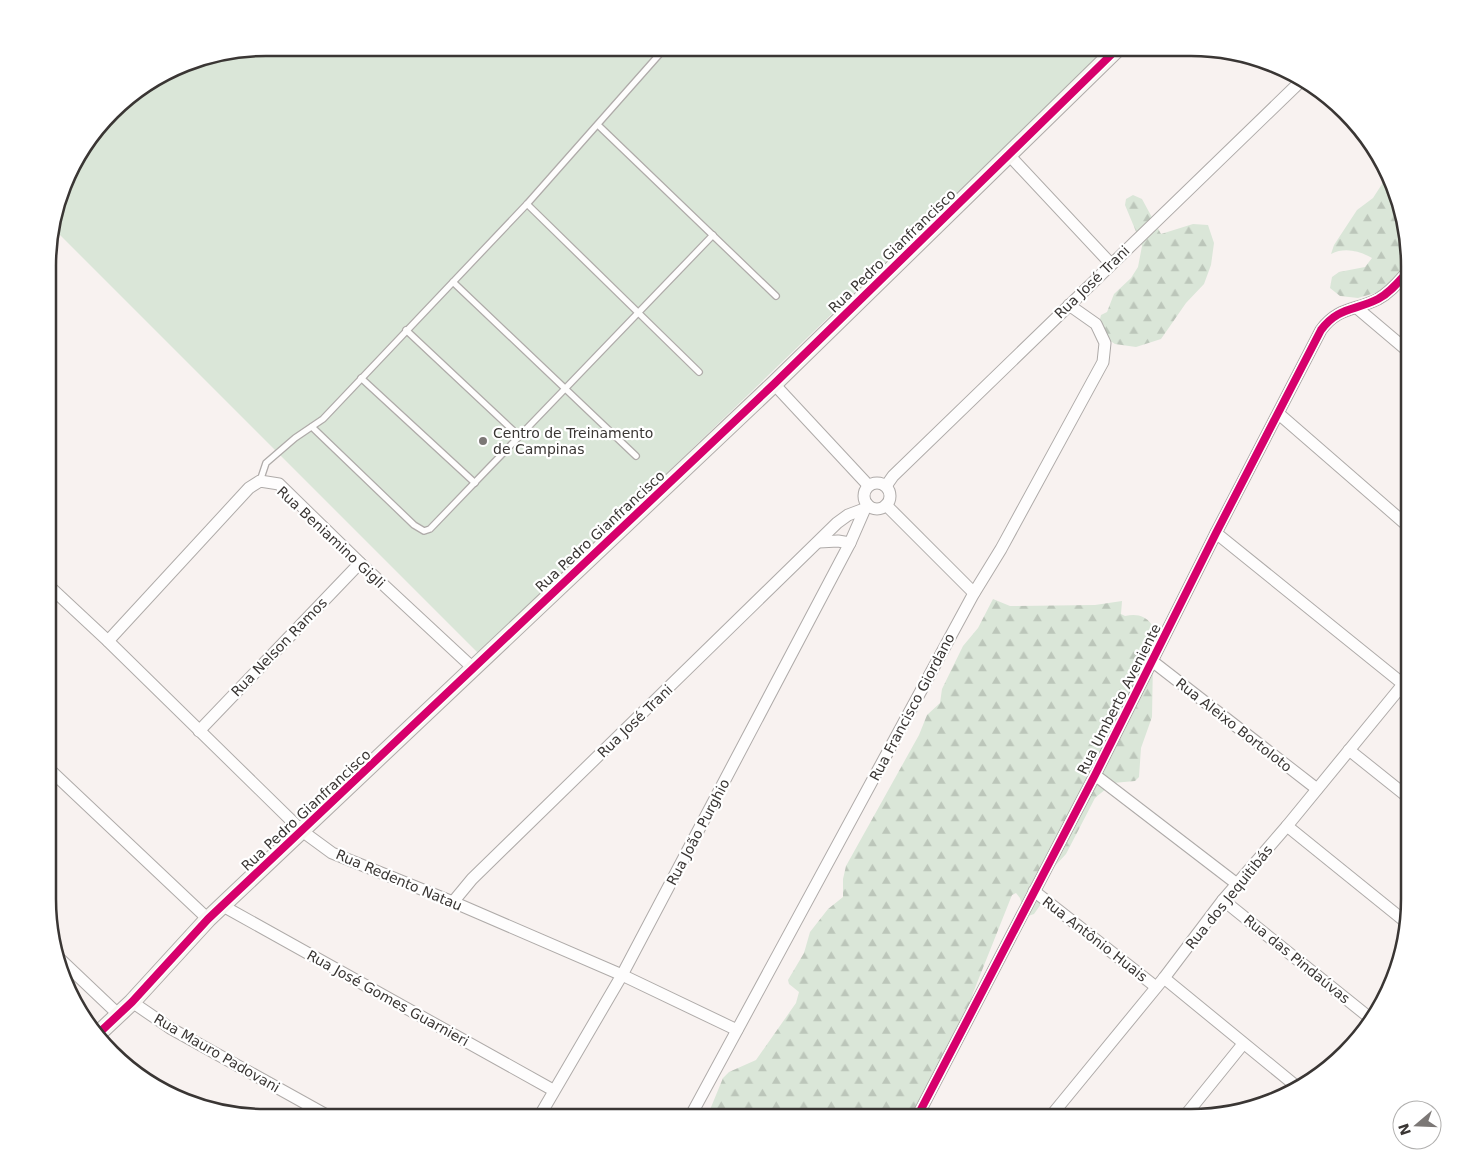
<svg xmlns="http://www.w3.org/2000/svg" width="1457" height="1165" viewBox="0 0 1457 1165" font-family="'DejaVu Sans',sans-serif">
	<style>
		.forest { fill: url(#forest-firs) }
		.pitch { fill: #dae6d8 }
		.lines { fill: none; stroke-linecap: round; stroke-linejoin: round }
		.lane-casing { stroke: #afaba9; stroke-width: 8 }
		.street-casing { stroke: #afaba9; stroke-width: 13 }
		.secondary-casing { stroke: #afaba9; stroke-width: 18 }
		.lane { stroke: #fefdfd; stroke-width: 5.5 }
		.street { stroke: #fefdfd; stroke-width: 11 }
		.secondary { stroke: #f8f6f3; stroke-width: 16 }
		.cycleway-casing { stroke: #fff; stroke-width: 11 }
		.cycleway { stroke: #d6006c; stroke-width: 8 }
		.poi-dot { fill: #7c7876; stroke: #fff; stroke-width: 2 }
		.labels { text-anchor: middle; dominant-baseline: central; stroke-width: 4.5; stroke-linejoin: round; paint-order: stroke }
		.street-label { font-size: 14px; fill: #3a3634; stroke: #fff }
		.poi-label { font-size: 14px; fill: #3a3634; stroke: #fff; text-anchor: start }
		.rim { fill: none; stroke: #3a3634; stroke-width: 2.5 }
	</style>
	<defs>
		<pattern id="forest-firs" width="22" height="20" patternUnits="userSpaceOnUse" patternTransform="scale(1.25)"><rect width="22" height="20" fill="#dae6d8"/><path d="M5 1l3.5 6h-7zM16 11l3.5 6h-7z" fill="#bcc6ba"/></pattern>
	</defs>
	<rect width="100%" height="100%" fill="#f8f2f0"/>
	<g class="forest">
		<path d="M1386 169 1409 266V283L1358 298 1340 296 1330 288 1332 277 1339 272 1365 267 1372 258C1359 251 1345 247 1331 254L1334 245 1357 210 1373 198 1384 181Z"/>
		<path d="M1133 195 1142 199 1161 234 1193 224 1208 225 1214 243 1211 265 1204 284 1186 303 1161 339 1136 347 1115 344 1097 332 1101 315 1107 312 1114 294 1131 278 1138 267 1142 246 1125 205 1126 199Z"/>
		<path d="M993 599 1010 606 1095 605 1122 601 1121 614 1125 616C1147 611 1154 625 1161 643L1153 660 1152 717 1141 748 1139 777 1135 781 1113 783 1095 798 1066 854 1041 881V904L1034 914 1025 917 1020 898 1016 893 1012 895 973 993 958 1044 916 1117H707L723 1078 729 1072 756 1060 796 1003 799 992 789 984 788 980 804 953 810 932 828 909 843 897V879L846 866 919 735 927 715 940 703 942 689 963 646 978 628Z"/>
	</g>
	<path class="pitch" d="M267 48H1108L479 654 53 228 77 157 122 102 196 59Z"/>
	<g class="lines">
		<g class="lane-casing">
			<g id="lane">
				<path d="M598 125 776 296"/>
				<path d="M527 204 699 372"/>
				<path d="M453 282 636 456"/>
				<path d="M406 330 519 436"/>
				<path d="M361 378 475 483"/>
				<path d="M312 427 414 525 424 531 430 529 713 235"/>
				<path d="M260 481 266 463 295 438 323 419 527 204 665 48"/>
			</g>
		</g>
		<g class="street-casing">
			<g id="street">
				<path d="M1009 155 1111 264"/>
				<path d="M1357 308 1409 352"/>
				<path d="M774 384 868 485"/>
				<path d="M1279 414 1409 527"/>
				<circle cx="877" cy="496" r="13"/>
				<path d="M886 486 893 476 1301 81"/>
				<path d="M886 505 974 593"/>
				<path d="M1216 533 1403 684"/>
				<path d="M819 542 838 541 850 543"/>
				<path d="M49 586 108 641 302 831 332 853 453 902 622 975 737 1030"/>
				<path d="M108 641 249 488 260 481 279 484 360 563 473 668"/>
				<path d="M1152 661 1317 789"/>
				<path d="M199 731 360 563"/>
				<path d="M1349 750 1409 798"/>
				<path d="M48 768 208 919"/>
				<path d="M1095 775 1237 884"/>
				<path d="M1287 826 1407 923"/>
				<path d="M1034 891 1156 987"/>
				<path d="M1223 900 1370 1018"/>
				<path d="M453 902 472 879 837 523 848 515 864 509"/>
				<path d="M223 906 553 1090"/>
				<path d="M60 959 119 1015"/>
				<path d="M1164 978 1296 1086"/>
				<path d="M132 1002 170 1028 330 1117"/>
				<path d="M539 1117 622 975 850 543 867 504"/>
				<path d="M690 1117 974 593 1001 549 1103 362 1105 343 1096 324 1069 305"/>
				<path d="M917 1117 1095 775 1216 533 1321 330C1338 307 1354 311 1378 299 1391 292 1400 280 1409 270"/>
				<path d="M1050 1117 1164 978 1223 900 1287 826 1409 677"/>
				<path d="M1184 1117 1243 1044"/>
			</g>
		</g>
		<g class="secondary-casing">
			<path id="secondary" d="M99 1033 132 1002 208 919 774 384 1118 48"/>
		</g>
		<use href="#lane" class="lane"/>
		<use href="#street" class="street"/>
		<use href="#secondary" class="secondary"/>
		<g class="cycleway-casing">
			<g id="cycleway">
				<path d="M99 1033 132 1002 208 919 774 384 1118 48"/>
				<path d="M917 1117 1095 775 1216 533 1321 330C1338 307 1354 311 1378 299 1391 292 1400 280 1409 270"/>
			</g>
		</g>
		<use href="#cycleway" class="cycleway"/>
	</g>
	<circle class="poi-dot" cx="483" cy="441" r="5"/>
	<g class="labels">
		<g class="street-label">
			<text transform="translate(892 251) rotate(-44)">Rua Pedro Gianfrancisco</text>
			<text transform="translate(1092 282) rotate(-44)">Rua José Trani</text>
			<text transform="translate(600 531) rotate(-43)">Rua Pedro Gianfrancisco</text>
			<text transform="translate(331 537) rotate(43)">Rua Beniamino Gigli</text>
			<text transform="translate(279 647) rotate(-46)">Rua Nelson Ramos</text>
			<text transform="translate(1119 699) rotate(-63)">Rua Umberto Aveniente</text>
			<text transform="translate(912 707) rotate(-62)">Rua Francisco Giordano</text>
			<text transform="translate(635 721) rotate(-44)">Rua José Trani</text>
			<text transform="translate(1234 725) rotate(38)">Rua Aleixo Bortoloto</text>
			<text transform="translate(306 810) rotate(-43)">Rua Pedro Gianfrancisco</text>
			<text transform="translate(698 832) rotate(-62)">Rua João Purghio</text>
			<text transform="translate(399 880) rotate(23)">Rua Redento Natau</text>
			<text transform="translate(1229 897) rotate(-51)">Rua dos Jequitibás</text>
			<text transform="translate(1095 939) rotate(38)">Rua Antônio Huais</text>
			<text transform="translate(1297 959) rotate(39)">Rua das Pindaúvas</text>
			<text transform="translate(388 998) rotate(29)">Rua José Gomes Guarnieri</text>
			<text transform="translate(217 1053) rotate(30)">Rua Mauro Padovani</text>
		</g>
		<g class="poi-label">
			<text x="493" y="433">Centro de Treinamento<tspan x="493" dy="16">de Campinas</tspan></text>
		</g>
	</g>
	<path d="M0 0H1457V1165H0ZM266 56H1191A210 210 0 0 1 1401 266V899A210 210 0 0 1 1191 1109H266A210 210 0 0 1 56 899V266A210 210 0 0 1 266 56Z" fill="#fff" fill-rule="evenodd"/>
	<path class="rim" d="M266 56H1191A210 210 0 0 1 1401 266V899A210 210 0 0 1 1191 1109H266A210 210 0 0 1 56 899V266A210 210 0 0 1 266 56Z"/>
	<g transform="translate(1417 1125) rotate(251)"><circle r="24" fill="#ffffff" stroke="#b0afae"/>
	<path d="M0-4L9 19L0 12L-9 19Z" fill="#7c7876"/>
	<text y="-8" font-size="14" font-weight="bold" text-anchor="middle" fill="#3a3634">N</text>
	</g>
</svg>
